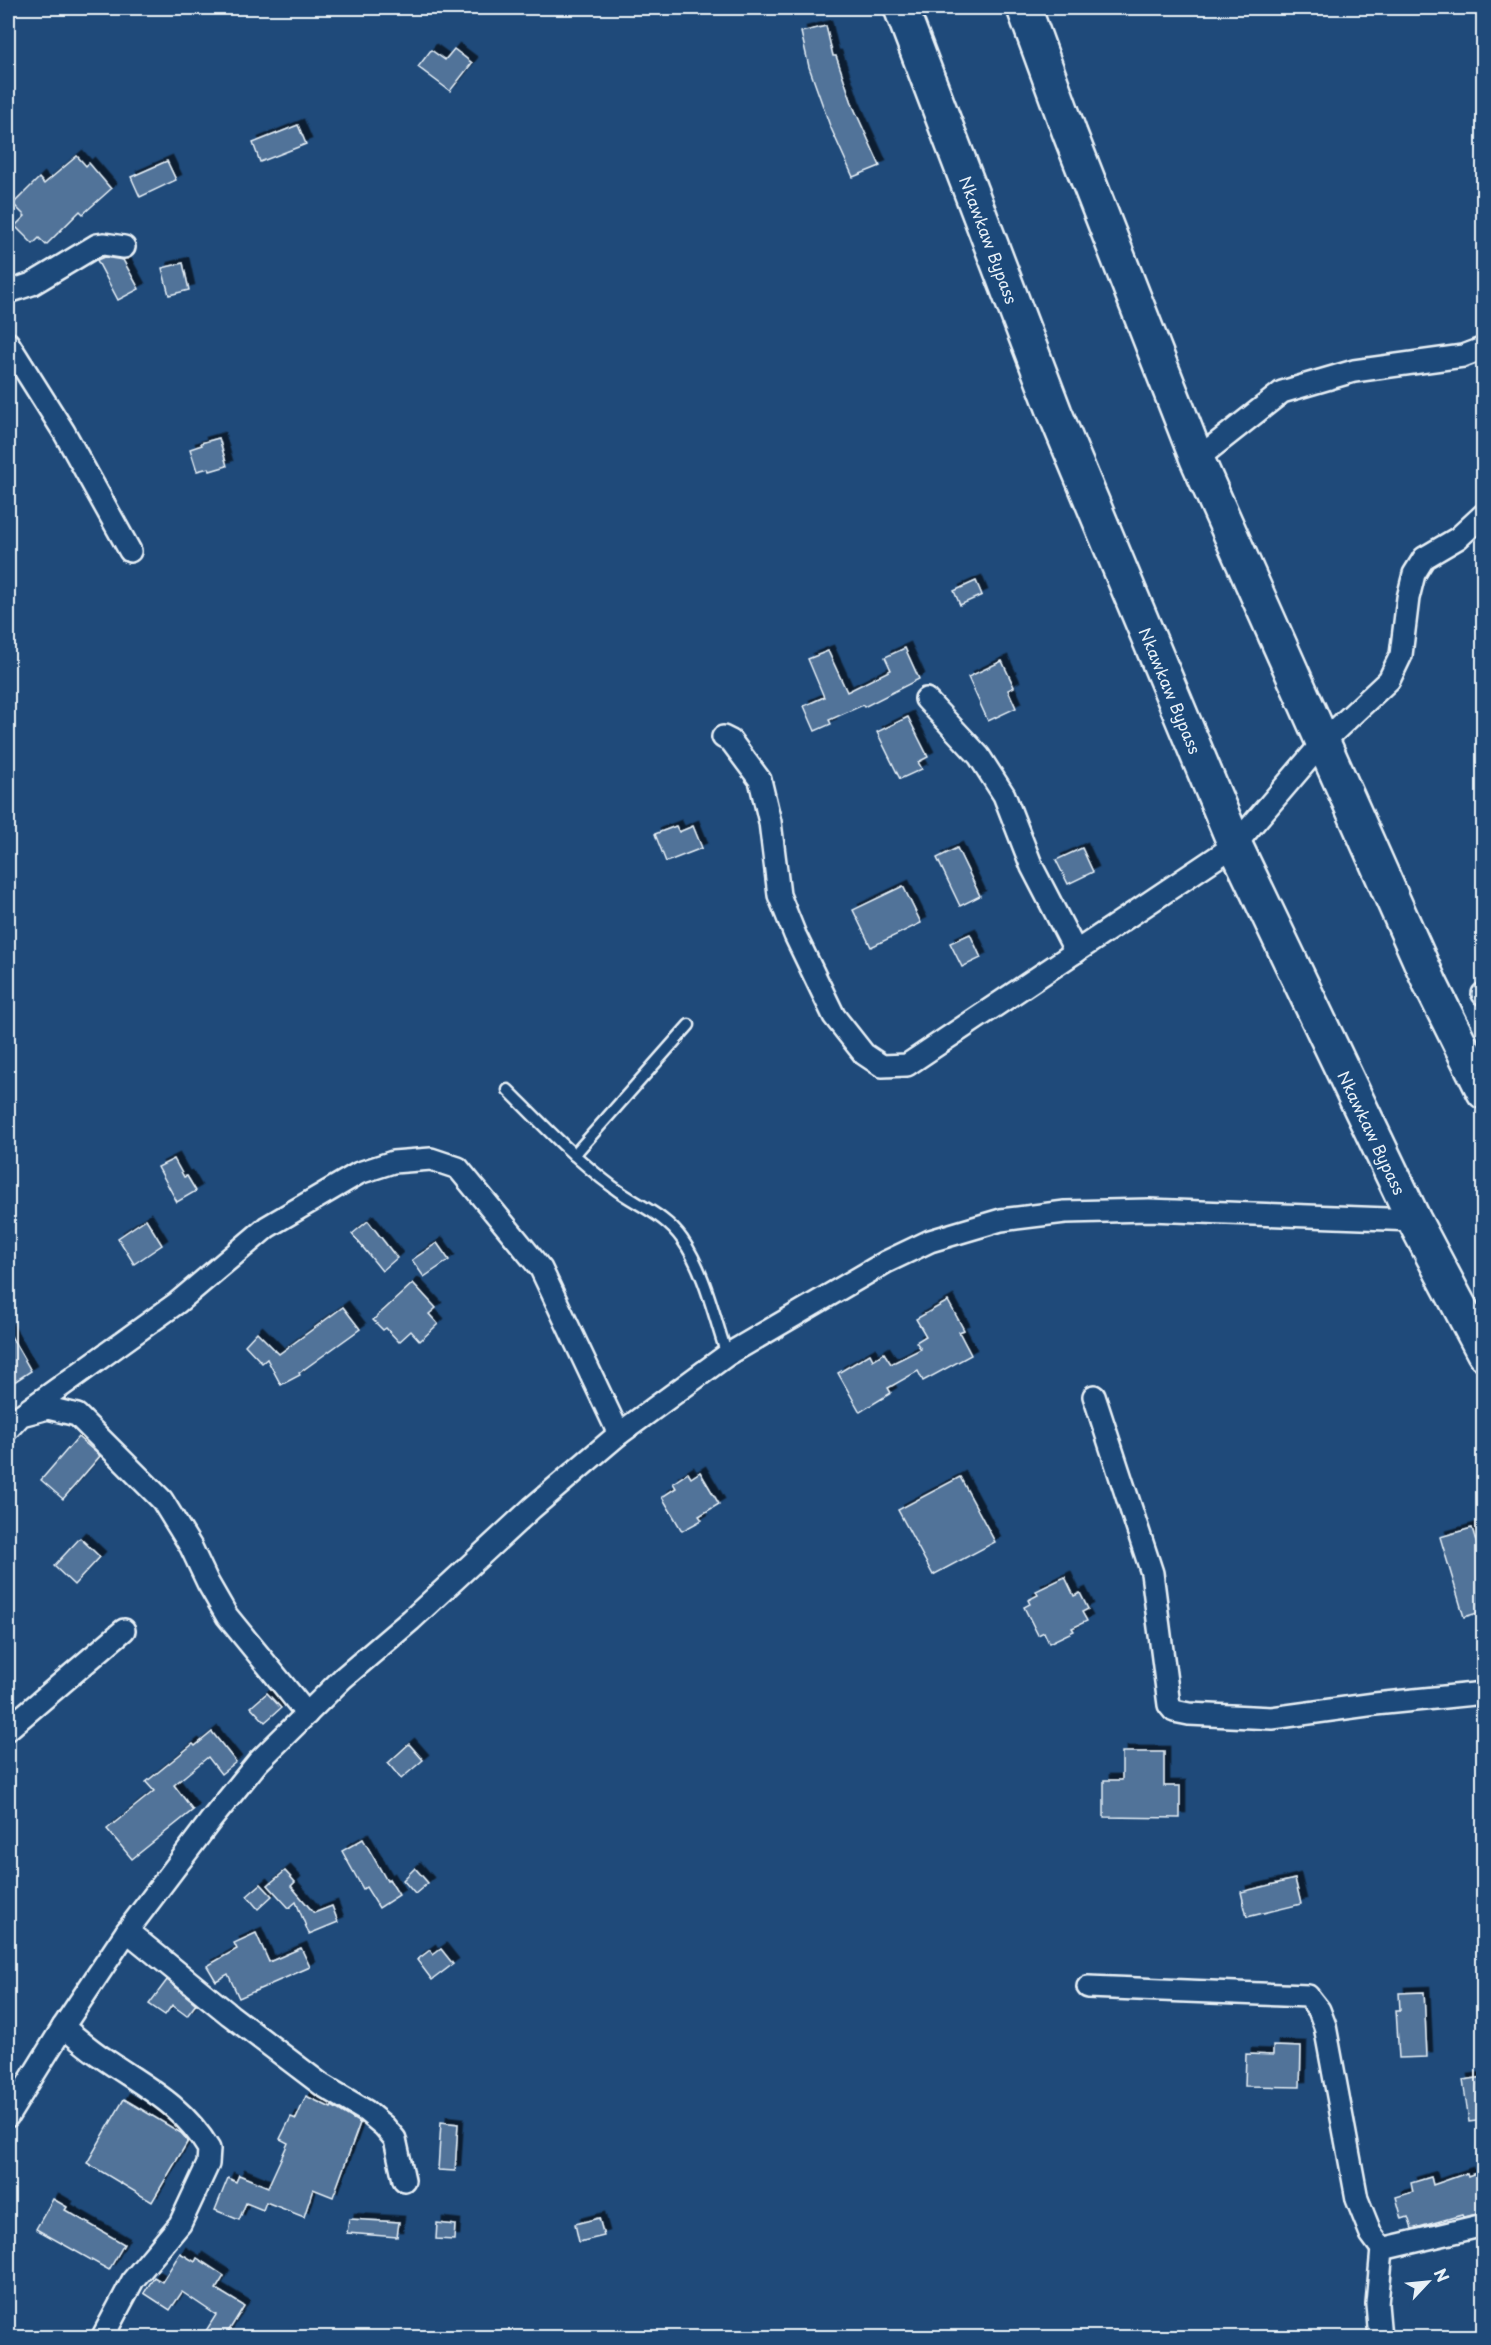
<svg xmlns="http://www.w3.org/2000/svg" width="1491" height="2345" viewBox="0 0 1491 2345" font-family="'Playpen Sans',sans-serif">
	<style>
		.building { fill: #517399; stroke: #e8f1f8; stroke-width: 1.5; filter: url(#shadow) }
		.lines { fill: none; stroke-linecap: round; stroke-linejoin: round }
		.lane-casing { stroke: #e8f1f8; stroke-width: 15 }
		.street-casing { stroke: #e8f1f8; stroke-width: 26 }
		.highway-casing { stroke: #e8f1f8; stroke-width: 38 }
		.lane { stroke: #1f4a7a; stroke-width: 10 }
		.street { stroke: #1f4a7a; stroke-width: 21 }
		.highway { stroke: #1f4a7a; stroke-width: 33 }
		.labels { text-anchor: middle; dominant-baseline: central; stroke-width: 6; stroke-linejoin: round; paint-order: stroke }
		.street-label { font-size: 16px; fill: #e8f1f8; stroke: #1f4a7a }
	</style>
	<defs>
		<filter id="shadow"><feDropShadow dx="5.5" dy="-5.5" stdDeviation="0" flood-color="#0009"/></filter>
	</defs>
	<rect width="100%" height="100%" fill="#1f4a7a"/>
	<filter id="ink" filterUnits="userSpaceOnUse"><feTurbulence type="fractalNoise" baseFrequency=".0167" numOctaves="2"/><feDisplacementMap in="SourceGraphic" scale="12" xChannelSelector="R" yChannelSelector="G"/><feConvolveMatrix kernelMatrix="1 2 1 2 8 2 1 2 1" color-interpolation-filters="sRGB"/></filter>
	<g filter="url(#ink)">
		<g class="building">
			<path d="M826 26 833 56H836L853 106 880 166 853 177 830 126 809 67 801 32Z"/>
			<path d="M454 49 472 63 450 91 418 67 431 50 445 60Z"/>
			<path d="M298 125 306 144 260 162 253 143Z"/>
			<path d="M77 156 86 166 89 163 111 189 83 214 80 211 46 245 39 238 33 244 15 226 25 216 13 204 39 178 44 184Z"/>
			<path d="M167 161 176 180 140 197 131 177Z"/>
			<path d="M104 257 123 260 139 289 118 300 97 260Z"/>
			<path d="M183 263 189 290 169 295 162 268Z"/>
			<path d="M219 438 227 466 210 471 209 468 197 471 190 449 202 445 201 443Z"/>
			<path d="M976 581 982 595 960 605 954 591Z"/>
			<path d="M905 648 919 679 864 707 863 705 829 720 831 724 815 731 804 706 824 697 808 659 828 651 847 692 891 670 885 657Z"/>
			<path d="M1002 661 1014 687 1008 690 1016 708 988 721 968 677Z"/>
			<path d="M908 717 928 757 918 762 922 769 900 779 877 732Z"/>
			<path d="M676 826 679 832 693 826 702 848 666 862 655 834Z"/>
			<path d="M957 848 980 896 960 906 937 858Z"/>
			<path d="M1082 848 1093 872 1068 884 1056 860Z"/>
			<path d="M903 886 921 923 871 947 853 910Z"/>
			<path d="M970 934 981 958 962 967 950 943Z"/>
			<path d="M174 1159 184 1177 187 1176 196 1191 177 1202 158 1167Z"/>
			<path d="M146 1219 162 1245 134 1264 118 1238Z"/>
			<path d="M368 1221 397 1258 382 1271 352 1234Z"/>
			<path d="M437 1243 449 1260 424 1277 412 1260Z"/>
			<path d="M413 1283 436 1308 429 1314 438 1324 420 1341 411 1331 399 1342 386 1328 383 1330 373 1320Z"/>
			<path d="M948 1301 964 1330 959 1332 971 1355 923 1381 918 1371 888 1388 891 1393 860 1412 838 1373 870 1354 873 1360 884 1353 891 1364 921 1349 916 1342 926 1336 916 1319Z"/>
			<path d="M343 1307 360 1329 299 1373 300 1375 281 1385 267 1359 262 1363 245 1345 257 1332 279 1354Z"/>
			<path d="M8 1331 31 1371 8 1386Z"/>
			<path d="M78 1437 100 1456 63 1499 41 1480Z"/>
			<path d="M700 1472 719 1504 699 1516 702 1520 682 1531 662 1497 676 1488 673 1483 688 1473 691 1478Z"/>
			<path d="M960 1477 995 1542 933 1575 898 1510Z"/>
			<path d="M1472 1528 1484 1567V1611L1464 1617 1440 1537Z"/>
			<path d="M80 1538 100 1557 74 1585 54 1566Z"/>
			<path d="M1065 1577 1074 1596 1080 1593 1088 1609 1082 1612 1087 1621 1072 1628 1074 1631 1049 1643 1044 1632 1038 1635 1024 1607 1030 1604 1028 1600 1038 1595 1036 1591Z"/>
			<path d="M267 1693 281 1708 265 1722 251 1707Z"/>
			<path d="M212 1732 236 1762 221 1774 208 1757 174 1785 193 1810 132 1859 107 1829 154 1791 146 1782 193 1744 195 1746Z"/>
			<path d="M409 1744 423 1760 401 1779 388 1763Z"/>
			<path d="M1122 1752H1164V1786H1180V1818L1104 1817V1780H1122Z"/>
			<path d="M363 1839 387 1881 389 1879 399 1895 379 1908 366 1887 363 1889 342 1851Z"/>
			<path d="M415 1868 428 1883 415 1894 403 1880Z"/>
			<path d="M285 1871 295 1882 291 1886 314 1913 332 1906 338 1922 309 1934 296 1902 289 1908 268 1885Z"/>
			<path d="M1295 1879 1301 1904 1247 1917 1241 1892Z"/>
			<path d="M261 1884 272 1896 258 1909 247 1896Z"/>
			<path d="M256 1933 269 1962 301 1948 310 1967 239 1998 228 1974 216 1981 207 1966 237 1949 234 1943Z"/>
			<path d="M441 1949 453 1964 432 1980 417 1960 430 1950 433 1955Z"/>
			<path d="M167 1980 196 2004 187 2016 172 2005 165 2015 149 2004Z"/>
			<path d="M1424 1992 1427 2057 1399 2058 1396 2010H1400L1399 1993Z"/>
			<path d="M1273 2046 1301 2047 1300 2087 1245 2086 1246 2054 1273 2055Z"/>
			<path d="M1484 2077V2120L1469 2122 1463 2080Z"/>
			<path d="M306 2096 331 2108 332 2106 360 2123 333 2197 313 2189 304 2217 266 2202 263 2210 246 2203 239 2220 215 2210 228 2178 236 2182 239 2175 268 2187 288 2143 280 2139 291 2117 296 2119Z"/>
			<path d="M124 2099 181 2133 188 2141 152 2202 87 2163Z"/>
			<path d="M441 2122 458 2124 455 2171 438 2170Z"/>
			<path d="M1484 2170V2213L1463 2217 1462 2215 1412 2229 1408 2217 1402 2219 1396 2197 1413 2192 1411 2183 1431 2177 1433 2185 1467 2173 1468 2176Z"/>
			<path d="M53 2199 67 2207 65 2210 124 2244 109 2270 36 2229Z"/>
			<path d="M599 2218 604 2236 579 2242 575 2224Z"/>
			<path d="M349 2219 399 2222 397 2237 347 2233Z"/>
			<path d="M437 2223 455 2225 454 2240 436 2239Z"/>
			<path d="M180 2253 195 2262 197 2258 224 2276 216 2289 244 2306 225 2337H202L216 2315 182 2292 170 2310 144 2293 154 2277 162 2282Z"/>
		</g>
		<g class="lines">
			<g class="lane-casing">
				<g id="lane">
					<path d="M508 1090C542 1124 575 1159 613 1187 636 1205 665 1214 682 1239 705 1272 714 1317 727 1355"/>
					<path d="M574 1155 689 1025"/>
				</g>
			</g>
			<g class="street-casing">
				<g id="street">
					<path d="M8 292 32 284 97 245 104 244 124 247"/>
					<path d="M8 343 64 432 130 551"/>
					<path d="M1197 459 1282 392 1354 371 1463 356 1484 348"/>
					<path d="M926 699 979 756 1004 795 1032 867 1076 952"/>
					<path d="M723 737 731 741 760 780 770 822 779 895 795 935 834 1016 864 1054 882 1066 907 1065 1235 845 1323 742 1389 680 1401 655 1408 598 1414 574 1424 558 1458 538 1484 514"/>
					<path d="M1483 994H1484"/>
					<path d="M1094 1396 1152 1573 1169 1705 1174 1711 1189 1714 1272 1718 1375 1704 1484 1693"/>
					<path d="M21 1415 177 1303 267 1227 359 1173 393 1162 431 1159 458 1168 541 1269 619 1434"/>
					<path d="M8 1429 21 1415 48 1408 77 1415 162 1500 191 1547 208 1583 227 1616 307 1714"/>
					<path d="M8 1729 124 1630"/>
					<path d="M127 1931 230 2015 322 2085 366 2111 384 2126 395 2139 404 2180"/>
					<path d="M1088 1987 1308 1996 1319 2010 1325 2026 1357 2199 1371 2234 1382 2249 1484 2225"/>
					<path d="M63 2027C76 2037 89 2049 103 2058 145 2087 182 2104 209 2149L208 2164 180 2224 133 2280 102 2338"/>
					<path d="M8 2116 63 2027 127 1931 211 1820 258 1762 343 1678 411 1620 532 1508 619 1434 727 1355 886 1262 930 1241 1001 1220 1065 1212 1149 1210 1414 1220"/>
					<path d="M1380 2338 1377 2304 1382 2249"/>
				</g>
			</g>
			<g class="highway-casing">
				<g id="highway">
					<path id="s1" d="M901 8 1055 413 1235 845 1414 1220 1484 1353"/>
					<path d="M1024 8 1070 134 1197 459 1430 983 1484 1092"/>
				</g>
			</g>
			<use href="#lane" class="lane"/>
			<use href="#street" class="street"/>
			<use href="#highway" class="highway"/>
		</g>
	</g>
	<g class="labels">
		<g class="street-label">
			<text stroke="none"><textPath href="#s1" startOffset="248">Nkawkaw Bypass</textPath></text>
			<text stroke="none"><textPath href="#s1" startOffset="734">Nkawkaw Bypass</textPath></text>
			<text stroke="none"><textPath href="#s1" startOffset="1220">Nkawkaw Bypass</textPath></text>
		</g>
	</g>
	<rect width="1491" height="2345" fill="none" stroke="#1f4a7a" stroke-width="30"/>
	<rect x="15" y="15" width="1461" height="2315" fill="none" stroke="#e8f1f8" stroke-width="2" filter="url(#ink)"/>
	<g transform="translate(1428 2282) rotate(64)" stroke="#1f4a7a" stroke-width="4.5" paint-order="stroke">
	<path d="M0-4.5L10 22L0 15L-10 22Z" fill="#e8f1f8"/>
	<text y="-9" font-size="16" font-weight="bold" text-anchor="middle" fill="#e8f1f8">N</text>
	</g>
</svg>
